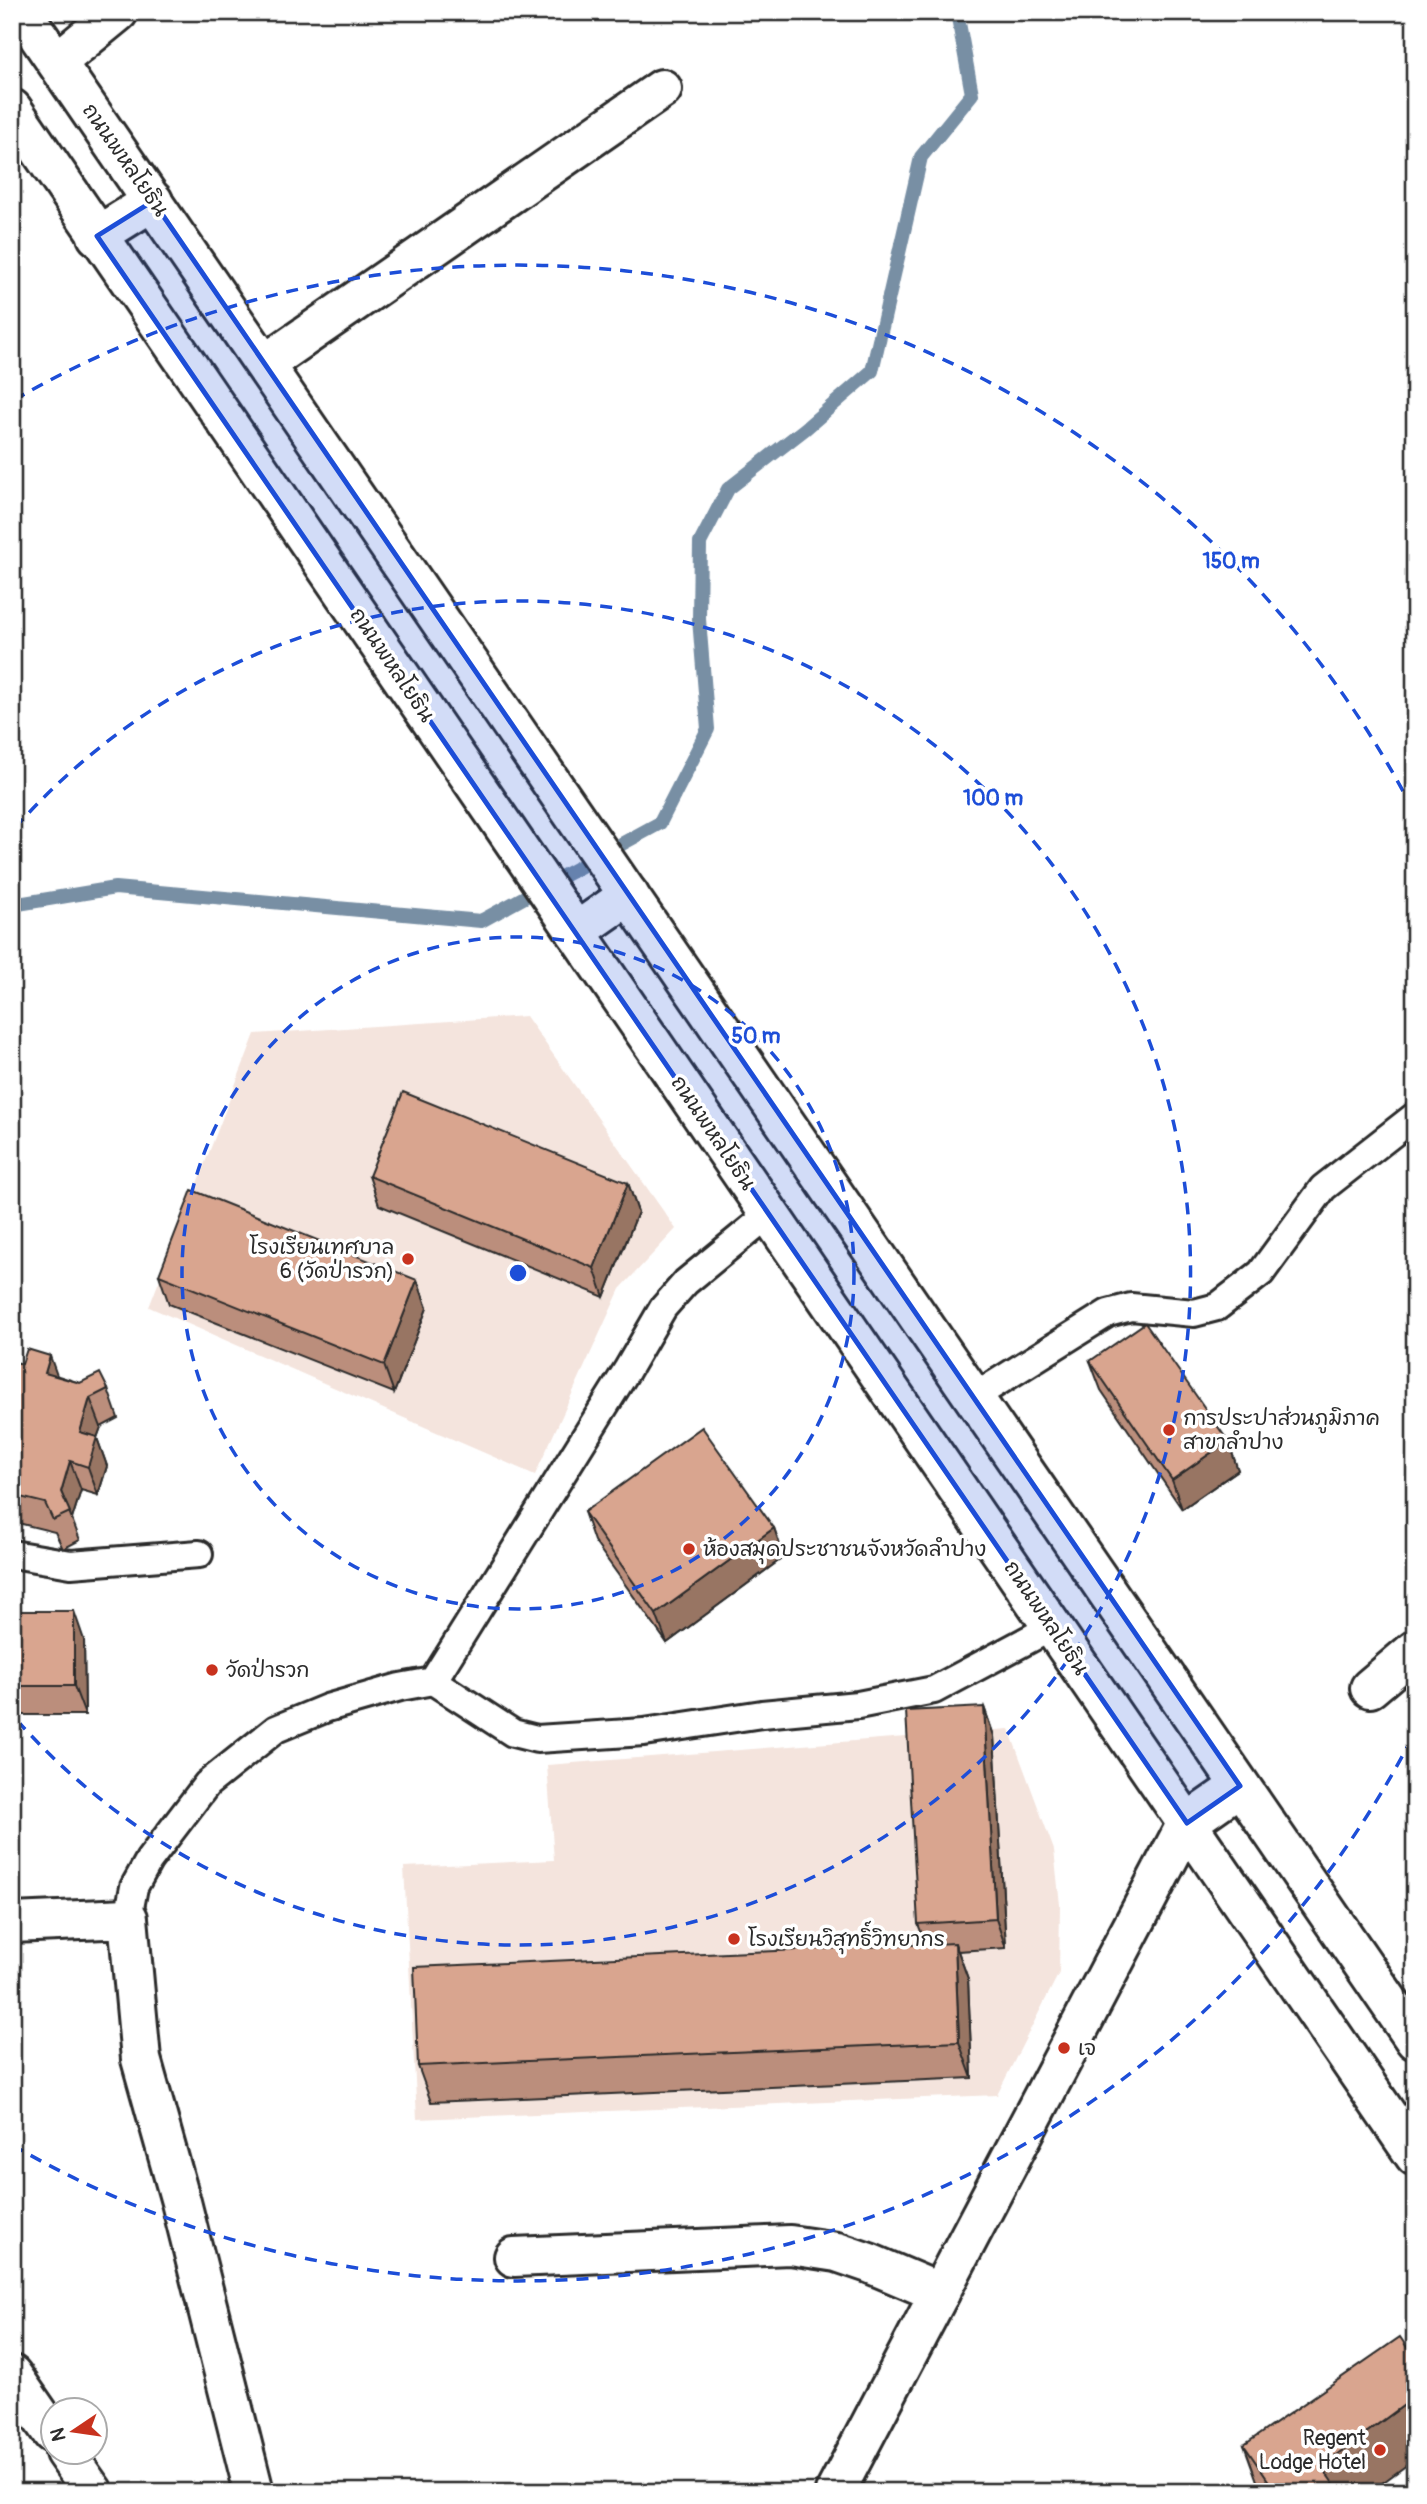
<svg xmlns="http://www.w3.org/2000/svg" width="1427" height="2504" viewBox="0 0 1427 2504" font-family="Pangolin,'Playpen Sans Thai',sans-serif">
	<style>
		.built { fill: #f4e4dd }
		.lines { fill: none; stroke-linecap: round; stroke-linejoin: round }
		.stream { stroke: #788fa4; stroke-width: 14 }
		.lane-casing { stroke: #2b2b2b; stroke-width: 32 }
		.street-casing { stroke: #2b2b2b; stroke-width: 44 }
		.secondary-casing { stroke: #2b2b2b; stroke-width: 44 }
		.lane { stroke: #fff; stroke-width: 26 }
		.street { stroke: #fff; stroke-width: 38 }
		.secondary { stroke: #fff; stroke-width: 38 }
		.wall { fill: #bb8e7b; stroke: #2b2b2b; stroke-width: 2 }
		.shaded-wall { fill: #987464; stroke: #2b2b2b; stroke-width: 2 }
		.building { fill: #d9a58f; stroke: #2b2b2b; stroke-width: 2 }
		.marked { fill: #1d4ed8; fill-opacity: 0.2; stroke: #1d4ed8; stroke-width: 5; stroke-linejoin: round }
		.ring { fill: none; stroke: #1d4ed8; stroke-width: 3.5; stroke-dasharray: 12 9 }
		.poi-dot { fill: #c8321e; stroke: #fff; stroke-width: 2.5 }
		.labels { text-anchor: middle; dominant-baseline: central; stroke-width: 7; stroke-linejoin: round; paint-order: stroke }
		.street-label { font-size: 21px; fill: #2b2b2b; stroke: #fff }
		.poi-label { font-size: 21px; fill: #2b2b2b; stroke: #fff; text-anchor: start }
		.centre { fill: #1d4ed8; stroke: #fff; stroke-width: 3.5 }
		.ring-label { font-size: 21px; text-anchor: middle; font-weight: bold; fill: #1d4ed8; stroke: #fff; stroke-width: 7; stroke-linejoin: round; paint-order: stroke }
	</style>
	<rect width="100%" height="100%" fill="#fff"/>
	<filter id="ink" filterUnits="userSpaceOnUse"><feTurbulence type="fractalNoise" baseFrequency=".0143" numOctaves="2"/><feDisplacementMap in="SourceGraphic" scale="14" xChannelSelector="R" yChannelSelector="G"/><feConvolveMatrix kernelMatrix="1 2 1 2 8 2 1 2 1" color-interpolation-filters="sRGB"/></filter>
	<g filter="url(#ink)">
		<g class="built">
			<path d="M526 1016 676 1229 620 1289 535 1475 149 1307 255 1034Z"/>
			<path d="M1009 1729 1054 1850 1060 1905 1059 1973 997 2095 417 2119 404 1867 554 1860 547 1765Z"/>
		</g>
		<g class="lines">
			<path class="stream" d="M12 905 115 888 481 921 660 823 708 729 699 619 700 543 728 489 805 429 872 371 921 157 972 94 957 12"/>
			<g class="lane-casing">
				<g id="lane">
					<path d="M974 1397 1108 1313 1131 1307 1194 1313 1217 1307 1261 1273 1323 1188 1415 1116"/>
					<path d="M12 1554 71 1564 199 1554"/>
					<path d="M433 1681 513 1733 537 1739 644 1732 762 1714 858 1705 934 1690 1052 1627"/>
					<path d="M128 1918 134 1887 149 1860 207 1784 276 1729 327 1708 400 1687 433 1681 627 1370 663 1308 686 1282 769 1214"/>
				</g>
			</g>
			<g class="street-casing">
				<g id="street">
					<path d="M57 62 118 12"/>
					<path d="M265 364 662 89"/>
					<path d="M1370 1688 1415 1650"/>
					<path d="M12 1923 128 1918 141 2059 181 2202 254 2492"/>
					<path d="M514 2257 790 2245 837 2252 869 2263 940 2293"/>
					<path d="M12 2375 52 2433"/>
					<path d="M65 2452 93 2492"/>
					<path d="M835 2492 1187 1823 1240 1786"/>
				</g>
			</g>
			<g class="secondary-casing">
				<g id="secondary">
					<path d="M22 12 1415 2040"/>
					<path d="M12 109 1415 2156"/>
					<path d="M97 236 153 201"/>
					<path d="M576 932 629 895"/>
				</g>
			</g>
			<use href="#lane" class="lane"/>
			<use href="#street" class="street"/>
			<use href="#secondary" class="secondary"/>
		</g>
		<g class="wall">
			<path d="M369 1176 628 1183 638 1212 604 1297 379 1205Z"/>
			<path d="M159 1275 417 1280 427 1308 394 1393 169 1304Z"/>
			<path d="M12 1361 80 1383 108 1389 118 1418 101 1427 97 1438 107 1466 98 1495 81 1490 72 1519 80 1540 63 1549 55 1532 18 1523 14 1539H12Z"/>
			<path d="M1090 1361 1228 1441 1238 1470 1182 1509 1101 1390Z"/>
			<path d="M584 1512 774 1528 784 1557 667 1643 594 1541Z"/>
			<path d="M12 1611 84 1640 85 1715H12Z"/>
			<path d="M984 1707 994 1736 1006 1948 958 1951 968 1979 972 2078 431 2102 418 2066 926 1944 918 1924Z"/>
			<path d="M1244 2445 1370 2492H1261Z"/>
		</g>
		<g class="shaded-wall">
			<path d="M628 1183 638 1212 604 1297 594 1268Z"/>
			<path d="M417 1280 427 1308 394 1393 384 1365Z"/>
			<path d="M50 1356 60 1384 45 1373Z"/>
			<path d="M90 1398 101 1427 97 1438 107 1466 98 1495 88 1467 80 1432Z"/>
			<path d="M1228 1441 1238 1470 1182 1509 1172 1480Z"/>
			<path d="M70 1461 81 1490 72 1519 61 1492Z"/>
			<path d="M12 1507 18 1523 14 1539 12 1534Z"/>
			<path d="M774 1528 784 1557 667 1643 656 1614Z"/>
			<path d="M74 1611 84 1640 85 1715 74 1686Z"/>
			<path d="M984 1707 994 1736 1006 1948 996 1919Z"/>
			<path d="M955 1943 968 1979 972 2078 959 2042Z"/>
			<path d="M1415 2397V2459L1370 2492H1330L1321 2466Z"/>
		</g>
		<g class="building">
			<path d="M403 1092 628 1183 594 1268 369 1176Z"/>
			<path d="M192 1190 417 1280 384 1365 159 1275Z"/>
			<path d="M1145 1323 1228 1441 1172 1480 1090 1361Z"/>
			<path d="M27 1349 50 1356 45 1373 80 1383 100 1373 108 1389 90 1398 80 1432 97 1437 88 1467 70 1461 61 1492 70 1512 53 1520 45 1503 12 1495V1361L22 1364Z"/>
			<path d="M702 1427 774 1528 656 1614 584 1512Z"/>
			<rect x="12" y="1611" width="62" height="75"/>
			<path d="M984 1707 996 1919 918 1924 906 1711Z"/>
			<path d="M955 1943 959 2042 418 2066 414 1967Z"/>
			<path d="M1400 2337 1415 2359V2397L1321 2466 1339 2492H1276L1244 2445Z"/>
		</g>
	</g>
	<path class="marked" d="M153 201 1240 1786 1187 1823 97 236Z"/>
	<g class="ring">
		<circle cx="518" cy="1273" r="336"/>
		<path d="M15 828A672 672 0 1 1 15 1718"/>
		<path d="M1412 1738A1008 1008 0 0 1 14 2146M14 400A1008 1008 0 0 1 1412 808"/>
	</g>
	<g class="poi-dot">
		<circle cx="408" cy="1259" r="7"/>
		<circle cx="1169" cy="1430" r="7"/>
		<circle cx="689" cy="1549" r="7"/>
		<circle cx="212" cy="1670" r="7"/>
		<circle cx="734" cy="1939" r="7"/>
		<circle cx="1064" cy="2048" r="7"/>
		<circle cx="1380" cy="2450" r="7"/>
	</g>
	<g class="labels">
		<g class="street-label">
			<text transform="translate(125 160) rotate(55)">ถนนพหลโยธิน</text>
			<text transform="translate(392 665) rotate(56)">ถนนพหลโยธิน</text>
			<text transform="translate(713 1133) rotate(56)">ถนนพหลโยธิน</text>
			<text transform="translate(1046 1618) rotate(56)">ถนนพหลโยธิน</text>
		</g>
		<g class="poi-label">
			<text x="394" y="1247" text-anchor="end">โรงเรียนเทศบาล<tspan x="394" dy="24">6 (วัดป่ารวก)</tspan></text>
			<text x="1183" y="1418">การประปาส่วนภูมิภาค<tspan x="1183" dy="24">สาขาลำปาง</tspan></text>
			<text x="703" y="1549">ห้องสมุดประชาชนจังหวัดลำปาง</text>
			<text x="226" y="1670">วัดป่ารวก</text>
			<text x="748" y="1939">โรงเรียนวิสุทธิ์วิทยากร</text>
			<text x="1078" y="2048">เจ</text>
			<text x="1366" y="2438" text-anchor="end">Regent<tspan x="1366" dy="24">Lodge Hotel</tspan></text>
		</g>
	</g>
	<circle cx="518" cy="1273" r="10" class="centre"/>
	<g class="ring-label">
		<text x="1231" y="568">150 m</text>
		<text x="993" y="805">100 m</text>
		<text x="756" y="1043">50 m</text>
	</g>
	<rect width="1427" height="2504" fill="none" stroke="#fff" stroke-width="42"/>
	<rect x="21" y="21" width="1385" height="2462" fill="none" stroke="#2b2b2b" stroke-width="2.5" filter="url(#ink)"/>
	<g transform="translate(74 2431) rotate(257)"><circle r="33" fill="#ffffff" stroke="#aaaaaa" stroke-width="2"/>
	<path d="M0-5L12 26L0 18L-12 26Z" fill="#c8321e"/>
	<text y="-10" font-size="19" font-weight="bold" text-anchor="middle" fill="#2b2b2b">N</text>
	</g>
</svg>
